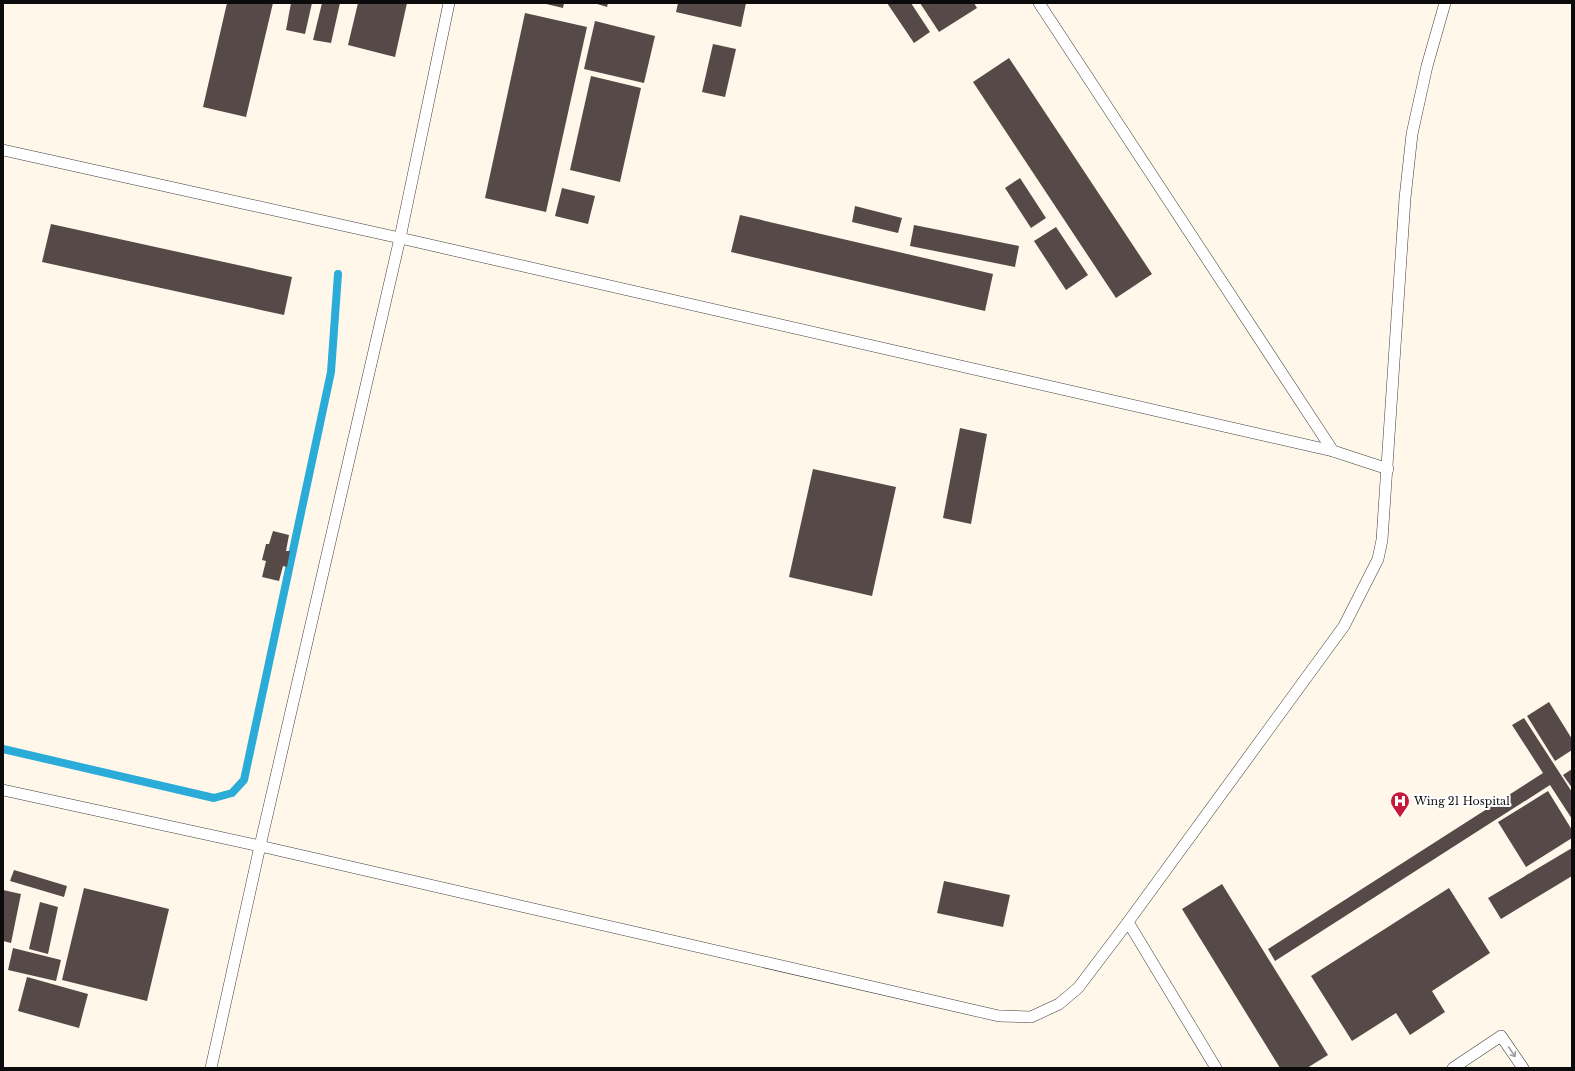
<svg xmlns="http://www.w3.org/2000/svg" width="1575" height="1071" viewBox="0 0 1575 1071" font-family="'Libre Baskerville',serif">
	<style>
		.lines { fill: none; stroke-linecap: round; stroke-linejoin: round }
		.stream { stroke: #2bacd8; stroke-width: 8 }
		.building { fill: #554a47 }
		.lane-casing { stroke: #3e3e3e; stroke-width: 12 }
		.lane { stroke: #fff; stroke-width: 11 }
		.oneway { stroke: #9d9d9d }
		.labels { text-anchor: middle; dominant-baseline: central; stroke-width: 4; stroke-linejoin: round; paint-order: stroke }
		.poi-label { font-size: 11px; fill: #0b0b0b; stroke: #fff; text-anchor: start }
	</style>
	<rect width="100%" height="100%" fill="#fff8ea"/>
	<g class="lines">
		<path class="stream" d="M3 749 214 798 232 793 244 780 331 372 338 274"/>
	</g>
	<g class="building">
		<path d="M227 3H273L246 117 203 107Z"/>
		<path d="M291 3H312L305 34 286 30Z"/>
		<path d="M322 3H340L331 43 313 40Z"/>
		<path d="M358 3H407L395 57 348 45Z"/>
		<path d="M542 3H564L563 8Z"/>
		<path d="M594 3H608L607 7Z"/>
		<path d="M678 3H746L741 27 676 12Z"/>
		<path d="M887 3H911L930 32 914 43Z"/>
		<path d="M920 3H974L977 8 939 32Z"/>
		<path d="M525 13 587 27 546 212 485 198Z"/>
		<path d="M595 21 655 36 644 83 584 69Z"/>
		<path d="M713 44 736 49 725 97 702 92Z"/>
		<path d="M1009 58 1152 274 1116 298 973 82Z"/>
		<path d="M591 76 641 88 620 182 570 170Z"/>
		<path d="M1020 178 1046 218 1031 228 1005 188Z"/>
		<path d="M562 188 595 196 588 224 555 216Z"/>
		<path d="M855 206 902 218 898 233 852 222Z"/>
		<path d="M740 215 993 274 985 311 731 252Z"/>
		<path d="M51 224 292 277 284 315 42 262Z"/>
		<path d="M914 225 1019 246 1015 267 910 246Z"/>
		<path d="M1056 227 1088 275 1066 290 1034 241Z"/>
		<path d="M960 428 987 434 971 524 943 518Z"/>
		<path d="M813 469 896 487 872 596 789 577Z"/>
		<path d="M273 531 289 535 286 551H290L287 567 283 566 279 581 262 577 266 561 262 560 266 544H269Z"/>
		<path d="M1549 702 1572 739V750L1555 761 1527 716Z"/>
		<path d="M1524 718 1572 792V819L1550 785 1275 961 1268 949 1543 773 1512 725Z"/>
		<path d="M1572 769V788L1563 775Z"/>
		<path d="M1548 791 1572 830V838L1526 867 1498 822Z"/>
		<path d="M1572 848V876L1501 919 1488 898Z"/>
		<path d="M14 870 67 886 64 897 10 881Z"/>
		<path d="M944 881 1010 895 1003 927 937 913Z"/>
		<path d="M1222 884 1328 1055 1307 1068H1280L1182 909Z"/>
		<path d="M84 888 169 909 147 1001 62 980Z"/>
		<path d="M1449 888 1490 953 1432 991 1445 1012 1410 1035 1396 1013 1352 1041 1311 976Z"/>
		<path d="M3 890 21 894 11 943 3 941Z"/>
		<path d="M40 902 58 907 48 954 29 949Z"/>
		<path d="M13 948 61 960 56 981 8 970Z"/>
		<path d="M27 977 88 994 79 1028 18 1011Z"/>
	</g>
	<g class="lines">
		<g class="lane-casing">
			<g id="lane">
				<path d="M1039 3 1333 451 1388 469"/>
				<path d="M3 150 400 238 1333 451"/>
				<path d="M3 790 260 846 999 1016 1031 1017 1059 1004 1078 988 1128 922 1344 626 1378 559 1382 540 1405 198 1412 134 1427 66 1445 3"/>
				<path d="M1128 922 1216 1068"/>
				<path d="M211 1068 260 846 400 238 449 3"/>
				<path d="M1453 1068 1501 1036 1523 1068"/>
			</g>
		</g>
		<use href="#lane" class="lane"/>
	</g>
	<defs><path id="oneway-shaft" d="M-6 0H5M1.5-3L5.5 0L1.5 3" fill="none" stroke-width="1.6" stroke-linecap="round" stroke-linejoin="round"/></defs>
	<use class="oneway" href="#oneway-shaft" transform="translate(1512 1052) rotate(56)"/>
	<defs>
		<g id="hospital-pin" transform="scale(1)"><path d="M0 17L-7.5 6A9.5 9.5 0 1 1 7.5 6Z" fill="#c6193b" stroke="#fff"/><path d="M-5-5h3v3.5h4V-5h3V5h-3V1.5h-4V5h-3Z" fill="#fff"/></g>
	</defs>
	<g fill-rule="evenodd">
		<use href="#hospital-pin" x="1400" y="801"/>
	</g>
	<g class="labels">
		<g class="poi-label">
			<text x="1414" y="801">Wing 21 Hospital</text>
		</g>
	</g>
	<rect width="1575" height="1071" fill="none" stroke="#0b0b0b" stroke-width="8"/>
</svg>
